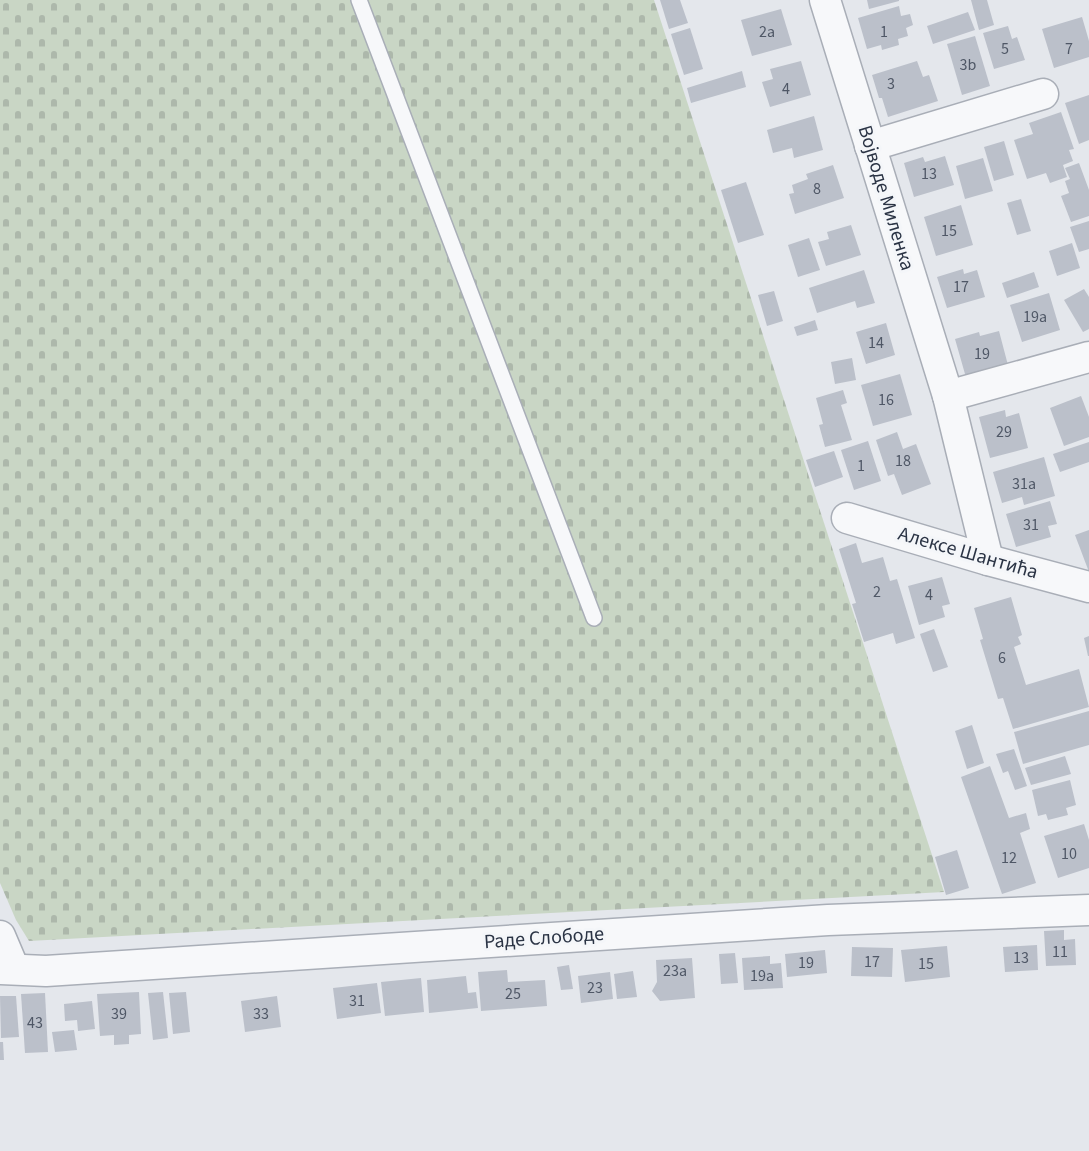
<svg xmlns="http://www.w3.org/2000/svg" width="1089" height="1151" viewBox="0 0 1089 1151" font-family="'Source Sans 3',sans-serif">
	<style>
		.cemetery { fill: url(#cemetery-stones) }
		.building { fill: #bbc0ca }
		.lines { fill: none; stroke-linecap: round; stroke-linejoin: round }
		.service-casing { stroke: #a9aeb7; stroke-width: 18 }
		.minor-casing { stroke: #a9aeb7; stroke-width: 33 }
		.service { stroke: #f7f8fa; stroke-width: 15 }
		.minor { stroke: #f7f8fa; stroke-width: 30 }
		.labels { text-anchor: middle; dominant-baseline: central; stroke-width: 6; stroke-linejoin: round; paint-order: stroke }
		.number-label { font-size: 16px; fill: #4f5766 }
		.street-label { font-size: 20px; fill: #2b3445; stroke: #f4f6f9 }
	</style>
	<defs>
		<pattern id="cemetery-stones" width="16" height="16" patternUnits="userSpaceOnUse" patternTransform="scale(1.5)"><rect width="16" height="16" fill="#c9d6c5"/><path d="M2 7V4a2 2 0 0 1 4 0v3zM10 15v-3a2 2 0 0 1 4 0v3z" fill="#adb8ab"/></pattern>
	</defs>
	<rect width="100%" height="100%" fill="#e4e7ec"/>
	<path class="cemetery" d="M0 0H654L944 892 29 941 16 920 0 883Z"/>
	<g class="building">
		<path d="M660 0H680L688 23 669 29Z"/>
		<path d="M867 0H899V1L869 9Z"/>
		<path d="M971 0H987L994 25 979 30Z"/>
		<path d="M899 6 901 16 910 14 913 25 906 28 908 36 898 39 899 45 882 50 881 45 867 49 858 18Z"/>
		<path d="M781 9 792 45 752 56 741 20Z"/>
		<path d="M968 12 975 30 933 44 927 26Z"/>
		<path d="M1082 17 1089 41V57L1054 68 1042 29Z"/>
		<path d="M1008 26 1012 39 1017 37 1025 60 994 69 983 33Z"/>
		<path d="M690 28 703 69 684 75 671 34Z"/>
		<path d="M975 36 990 86 962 95 947 44Z"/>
		<path d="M801 61 811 95 770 107 762 82 773 79 770 69Z"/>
		<path d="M917 61 923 77 929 75 938 101 888 117 882 98H879L872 75Z"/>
		<path d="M742 71 746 87 691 103 687 88Z"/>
		<path d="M1089 95V140L1079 144 1065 103Z"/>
		<path d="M1061 112 1074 149 1069 150 1073 161 1063 165 1067 177 1050 183 1046 173 1027 179 1014 140 1033 134 1029 123Z"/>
		<path d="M814 116 823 150 794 158 792 148 773 153 767 130Z"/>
		<path d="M1004 141 1014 175 994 181 984 147Z"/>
		<path d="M945 156 954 185 914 197 904 163 923 157 925 162Z"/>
		<path d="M983 158 993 191 965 199 956 166Z"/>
		<path d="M1079 163 1089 190V216L1071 222 1061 196 1069 193 1065 181 1070 179 1065 168Z"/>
		<path d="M833 165 844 198 795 214 789 194 794 193 792 185 808 179 806 174Z"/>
		<path d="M746 182 764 235 738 243 721 190Z"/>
		<path d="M1021 199 1031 231 1017 235 1007 203Z"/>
		<path d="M961 205 973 245 936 256 924 217Z"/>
		<path d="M1089 221V249L1079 252 1070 227Z"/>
		<path d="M851 225 861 255 826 266 818 242 829 239 827 232Z"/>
		<path d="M809 238 820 270 798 277 788 245Z"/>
		<path d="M1072 243 1080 268 1057 276 1049 251Z"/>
		<path d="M963 269 964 274 977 270 985 297 947 308 937 277Z"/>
		<path d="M864 270 875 303 857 308 855 301 817 313 809 288Z"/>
		<path d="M1034 272 1039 287 1007 298 1002 283Z"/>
		<path d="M1084 289 1089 297V329L1083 332 1064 300Z"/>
		<path d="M774 291 783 321 767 326 758 295Z"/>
		<path d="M1049 293 1060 330 1022 342 1010 305Z"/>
		<path d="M815 320 818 330 797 336 794 327Z"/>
		<path d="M886 323 895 355 866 364 856 332Z"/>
		<path d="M999 331 1009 369 967 381 955 339 979 332 980 336Z"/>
		<path d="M852 358 856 380 835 384 831 362Z"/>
		<path d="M900 374 912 415 873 426 861 385Z"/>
		<path d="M843 390 847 403 841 405 852 440 825 447 819 425 823 424 816 398Z"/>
		<path d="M1081 396 1089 417V437L1064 446 1050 408Z"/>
		<path d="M1005 410 1006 417 1019 413 1028 448 990 458 979 417Z"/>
		<path d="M897 432 903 449 916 444 931 484 902 495 894 474 888 476 876 440Z"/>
		<path d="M868 441 881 481 854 490 841 450Z"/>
		<path d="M1089 442V462L1060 472 1053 454Z"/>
		<path d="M834 451 843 477 815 487 806 460Z"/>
		<path d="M1044 457 1055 496 1024 505 1022 497 1002 503 993 472Z"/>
		<path d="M1050 501 1057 524 1048 526 1051 537 1016 547 1006 514Z"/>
		<path d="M1089 530V572L1075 535Z"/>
		<path d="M856 543 862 563 883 557 890 581 897 579 915 638 896 644 893 633 864 642 852 604 856 603 839 549Z"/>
		<path d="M942 577 950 604 942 606 945 617 919 625 908 586Z"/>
		<path d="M1011 597 1022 635 1018 637 1021 644 1014 647 1026 685 1079 669 1089 707 1013 729 1003 698 998 699 980 640 983 639 974 608Z"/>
		<path d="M934 629 948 667 933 672 920 634Z"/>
		<path d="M1089 636V656H1088L1084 638Z"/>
		<path d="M1089 711V745L1023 764 1014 732Z"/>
		<path d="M972 725 984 763 967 769 955 731Z"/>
		<path d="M1014 749 1027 786 1015 790 1008 771 1003 773 996 754Z"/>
		<path d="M1065 756 1071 774 1031 785 1025 768Z"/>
		<path d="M990 766 1009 818 1026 813 1030 829 1020 833 1036 883 1002 894 961 777Z"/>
		<path d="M1070 780 1076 805 1066 808 1068 815 1048 820 1046 814 1038 816 1032 790Z"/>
		<path d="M1084 824 1089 840V868L1058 878 1044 836Z"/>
		<path d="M957 850 969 888 946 895 935 857Z"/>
		<path d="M1064 930V940L1075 939 1076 965 1046 966 1044 931Z"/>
		<path d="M1037 945 1038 970 1005 972 1003 947Z"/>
		<path d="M947 946 950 977 905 982 901 950Z"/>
		<path d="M852 947 893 948 892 977 851 976Z"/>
		<path d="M825 950 827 973 787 977 785 954Z"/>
		<path d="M735 953 738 983 721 984 719 954Z"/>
		<path d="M770 956V964L781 963 783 988 744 990 742 958Z"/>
		<path d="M692 958 695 998 660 1001 652 991 657 982 656 960Z"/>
		<path d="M569 965 573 989 561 990 557 967Z"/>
		<path d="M507 970 508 982 545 980 547 1006 481 1011 478 972Z"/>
		<path d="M633 971 637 997 617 999 614 974Z"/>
		<path d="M610 972 613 999 581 1003 578 976Z"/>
		<path d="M466 976 468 993 476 992 478 1008 429 1013 427 980Z"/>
		<path d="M421 978 424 1012 385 1016 381 982Z"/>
		<path d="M377 983 381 1013 337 1019 333 988Z"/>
		<path d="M139 992 141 1034 129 1035V1044L114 1045V1035L100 1036 97 994Z"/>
		<path d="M163 992 168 1038 153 1040 148 993Z"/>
		<path d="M186 992 190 1032 173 1034 169 993Z"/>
		<path d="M45 993 48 1052 25 1053 21 994Z"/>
		<path d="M0 996H16L19 1037 1 1038Z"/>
		<path d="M277 996 281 1027 245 1032 241 1001Z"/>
		<path d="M92 1001 95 1029 78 1031 77 1020 65 1021 64 1004Z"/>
		<path d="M74 1030 77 1050 55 1052 52 1032Z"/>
		<path d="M0 1042H3L4 1060H0Z"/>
	</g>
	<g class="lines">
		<g class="service-casing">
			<path id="service" d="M359 0 594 618"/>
		</g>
		<g class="minor-casing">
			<g id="minor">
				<path d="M825 0 948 396 988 560"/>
				<path d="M870 146 1043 94"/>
				<path d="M948 396 1089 357"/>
				<path d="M847 518 988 560 1089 587"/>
				<path d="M0 936 14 969"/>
				<path d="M0 969 46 971 828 920 1089 910"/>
			</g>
		</g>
		<use href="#service" class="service"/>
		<use href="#minor" class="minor"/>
	</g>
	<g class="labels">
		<g class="number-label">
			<text x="767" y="32">2a</text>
			<text x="884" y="32">1</text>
			<text x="1005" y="49">5</text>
			<text x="1069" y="49">7</text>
			<text x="968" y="65">3b</text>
			<text x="891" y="84">3</text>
			<text x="786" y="89">4</text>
			<text x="929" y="174">13</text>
			<text x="817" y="189">8</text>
			<text x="949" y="231">15</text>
			<text x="961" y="287">17</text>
			<text x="1035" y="317">19a</text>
			<text x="876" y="343">14</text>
			<text x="982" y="354">19</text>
			<text x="886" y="400">16</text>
			<text x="1004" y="432">29</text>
			<text x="903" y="461">18</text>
			<text x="861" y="466">1</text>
			<text x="1024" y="484">31a</text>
			<text x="1031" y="525">31</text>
			<text x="877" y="592">2</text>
			<text x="929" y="595">4</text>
			<text x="1002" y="658">6</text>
			<text x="1069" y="854">10</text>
			<text x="1009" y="858">12</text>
			<text x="1060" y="952">11</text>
			<text x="1021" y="958">13</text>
			<text x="872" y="962">17</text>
			<text x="806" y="963">19</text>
			<text x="926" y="964">15</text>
			<text x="675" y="971">23a</text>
			<text x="762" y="976">19a</text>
			<text x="595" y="988">23</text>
			<text x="513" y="994">25</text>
			<text x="357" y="1001">31</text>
			<text x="119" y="1014">39</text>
			<text x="261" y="1014">33</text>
			<text x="35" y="1023">43</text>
		</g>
		<g class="street-label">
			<text transform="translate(886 198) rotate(73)">Војводе Миленка</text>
			<text transform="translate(968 553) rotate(16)">Алексе Шантића</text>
			<text transform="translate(544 938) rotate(-4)">Раде Слободе</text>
		</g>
	</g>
</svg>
